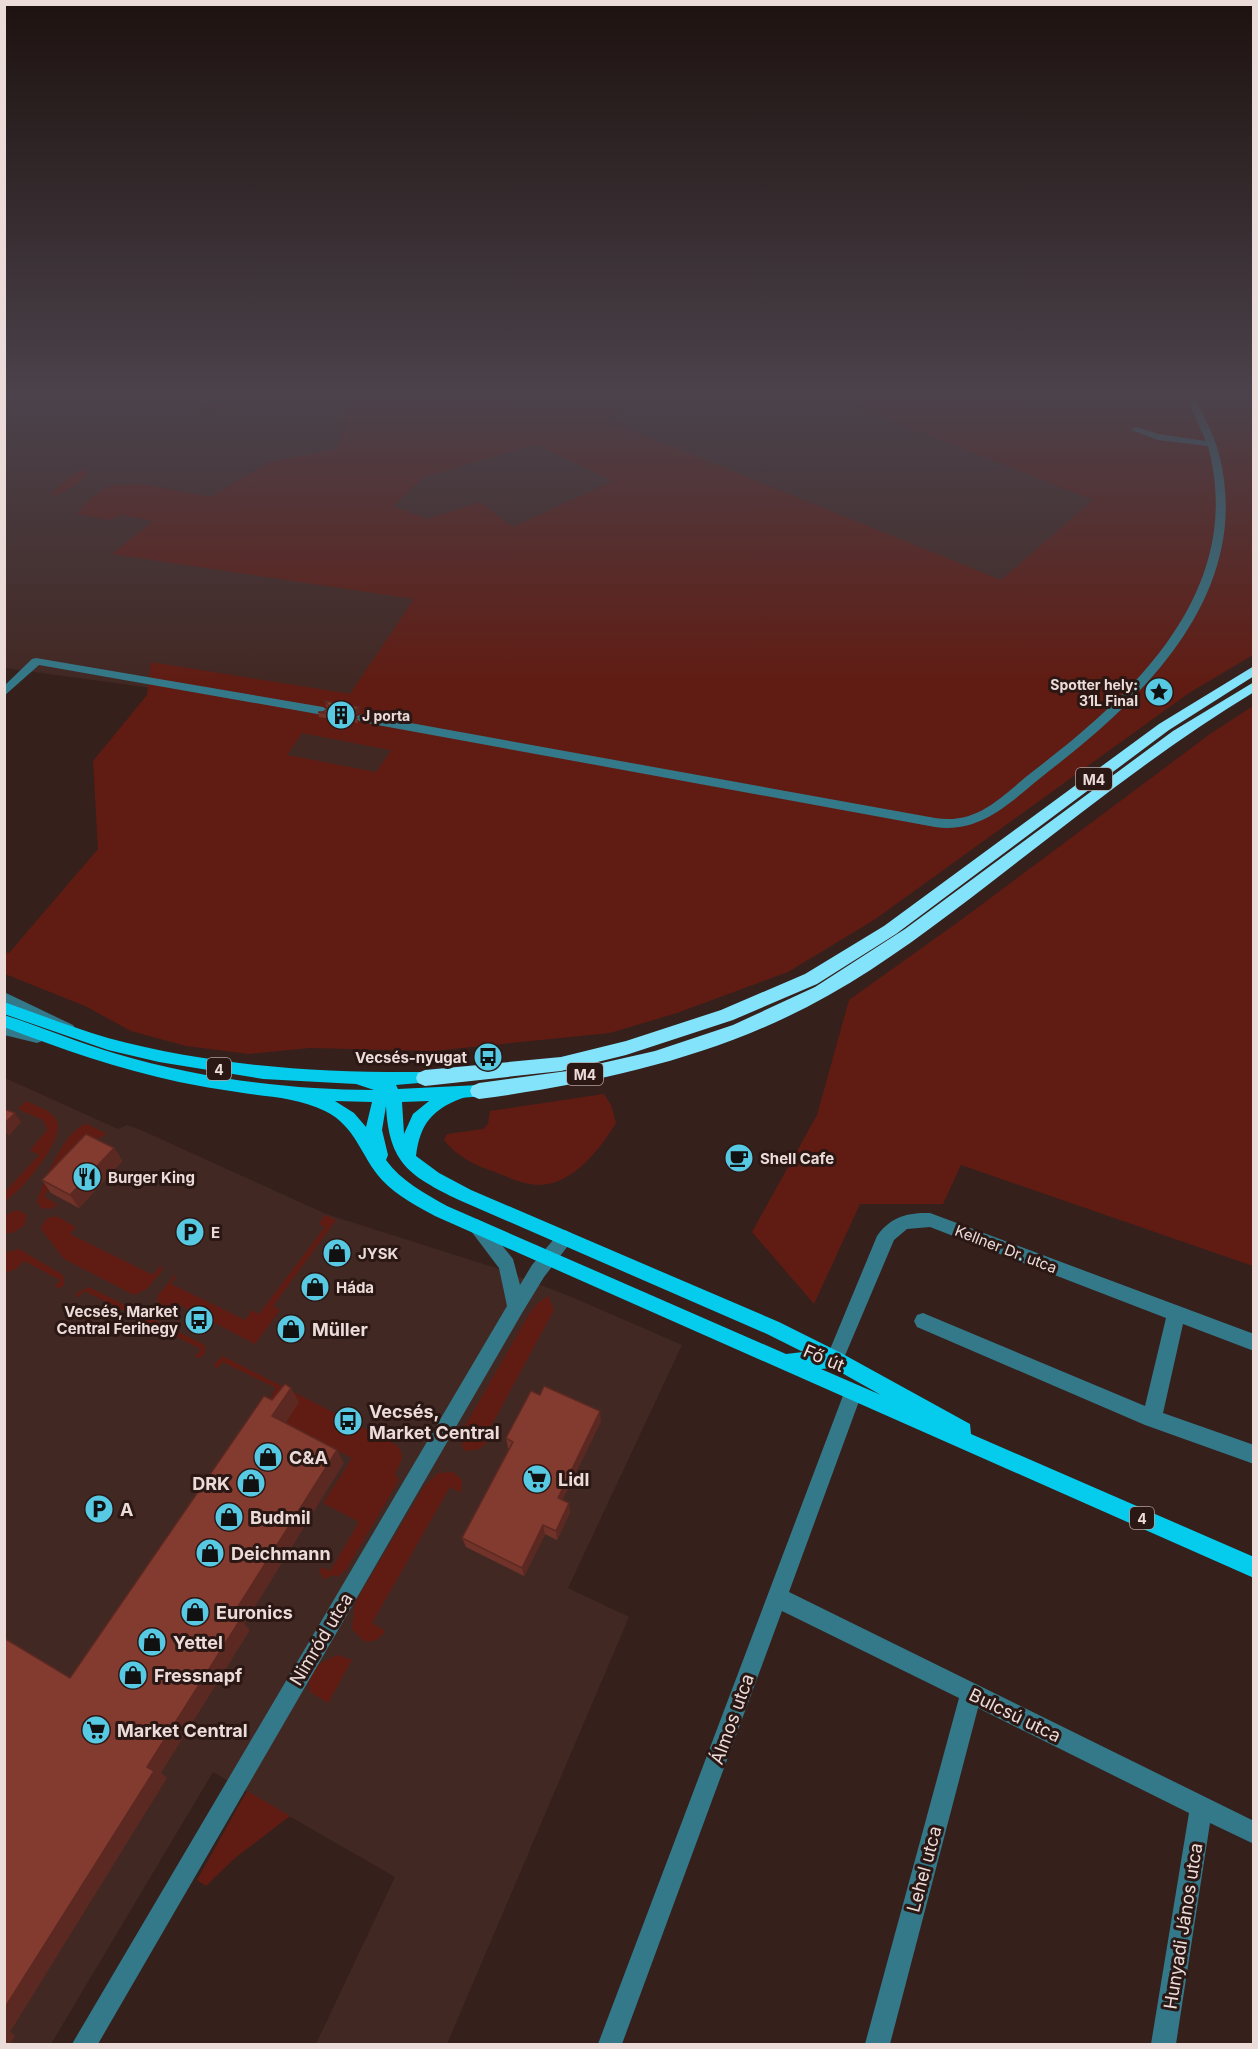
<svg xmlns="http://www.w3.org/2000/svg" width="1258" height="2049" viewBox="0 0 1258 2049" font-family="Inter,sans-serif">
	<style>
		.built { fill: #422823 }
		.green { fill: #601c13; fill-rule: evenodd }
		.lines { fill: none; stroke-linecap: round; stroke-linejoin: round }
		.minor { fill: #347989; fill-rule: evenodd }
		.major { fill: #05cbed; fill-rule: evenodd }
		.highway { fill: #83e3fb; fill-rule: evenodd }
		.wall { fill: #713329 }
		.shaded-wall { fill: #5c2922 }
		.building { fill: #833b30; stroke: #5c2922; stroke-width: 1.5 }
		.labels { text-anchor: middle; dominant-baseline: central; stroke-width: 6; stroke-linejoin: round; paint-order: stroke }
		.far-poi-label { font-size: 14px; font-weight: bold; fill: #ebdcda; stroke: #2b1713; text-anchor: end }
		.shield { fill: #2b1713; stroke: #b1a19e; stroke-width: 1.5 }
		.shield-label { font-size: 14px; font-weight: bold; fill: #ebdcda }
		.poi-label { font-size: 15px; font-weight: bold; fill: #ebdcda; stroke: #2b1713; text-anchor: start }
		.street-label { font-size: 15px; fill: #ebdcda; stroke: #2b1713 }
		.near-poi-label { font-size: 18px; font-weight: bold; fill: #ebdcda; stroke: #2b1713; text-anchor: start }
		.near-street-label { font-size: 18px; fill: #ebdcda; stroke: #2b1713 }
	</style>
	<rect width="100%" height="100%" fill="#35201c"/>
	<g class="built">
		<path d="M5 395H1165L1183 548 449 862 188 693 5 668Z"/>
		<path d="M5 1078 118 1129 127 1125 141 1130 326 1214 499 1269 574 1298 682 1345 568 1588 629 1617 447 2044H316L395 1877 213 1772 51 2044H5Z"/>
	</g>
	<g class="green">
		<path d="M300 395H651L604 419 1001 580 1093 500 826 395H1253V655L1189 693 874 920 788 972 677 1013 610 1033 433 1051 310 1048 249 1054 186 1046 131 1031 85 1006 5 974 4 952 9 953 98 849 93 761 147 695 151 662 350 694 414 599 112 554 153 521 122 515 108 520 77 514C87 501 101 486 118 485 148 482 182 492 211 497L270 462 337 449 340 443 342 402 309 404 308 402 202 412 194 408 203 402ZM536 444 613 481 513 527 480 502 427 519 393 506 424 477ZM302 733 390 750 391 751 376 772 287 755Z"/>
		<path d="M79 470 89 472 76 485 56 496 51 493Z"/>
		<path d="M1253 706V1266L961 1165 943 1204H860L814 1304 752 1232 817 1115 849 1000 961 920 1210 734Z"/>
		<path d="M604 1094 611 1105 616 1123C599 1150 574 1184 539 1185 524 1185 508 1177 495 1172 476 1166 456 1156 444 1140L447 1134 483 1129 488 1124 490 1111Z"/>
		<path d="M26 1101C36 1106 52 1110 57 1121 65 1140 21 1192 5 1201V1192L39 1155 30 1150 47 1130 43 1120 18 1109Z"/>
		<path d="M87 1124 107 1134 93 1141 47 1191 45 1197 58 1205 50 1209 41 1208 37 1202C43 1183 66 1127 87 1124Z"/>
		<path d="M17 1210 27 1215 24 1226 12 1233H5V1215Z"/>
		<path d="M325 1215 336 1220 273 1306 280 1310 255 1344 178 1304 164 1311 157 1305 158 1295 175 1275 177 1276 171 1284 245 1320 252 1310 259 1314 325 1227 319 1224Z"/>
		<path d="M50 1217H58L76 1227 70 1234 153 1275 160 1266 163 1269 147 1289 134 1295 64 1259 41 1229 45 1220Z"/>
		<path d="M19 1249 63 1275 64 1286 57 1288 55 1286 60 1280 24 1261 16 1269 5 1273V1253Z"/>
		<path d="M89 1287 205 1345V1353L200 1358 195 1357 201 1349 84 1291 78 1298 76 1293Z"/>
		<path d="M548 1296 554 1310 483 1441 487 1443 479 1449 465 1451 462 1446V1431L529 1314 537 1304Z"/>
		<path d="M223 1356 397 1445C406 1457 401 1461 395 1474L399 1480 346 1570 337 1577 333 1575 324 1579 319 1571 322 1567 330 1571 359 1522 323 1503 352 1458 286 1424 290 1416 265 1406 276 1388 223 1362 216 1369 214 1364Z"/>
		<path d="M453 1472 462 1480 461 1493 450 1487 372 1623 385 1631C381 1638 374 1643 364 1641L352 1629 355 1603 425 1485 438 1473Z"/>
		<path d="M337 1655 352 1660 328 1703 310 1692 308 1679 319 1664Z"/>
		<path d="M247 1791 290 1816 235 1858 206 1886 197 1880Z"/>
	</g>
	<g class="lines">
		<g class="minor">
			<path d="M1185 395H1194C1202 415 1214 433 1219 454 1254 590 1147 696 1049 771 1013 799 983 834 935 827L361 722 355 718 361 714 935 818C980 825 1003 794 1036 769 1138 691 1246 588 1208 446L1158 440 1131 430 1136 427 1159 434 1206 441Z"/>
			<path d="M36 658 323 707 329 711 323 715 39 665 4 696V686L32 659Z"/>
			<path d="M4 992 73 1025 76 1029 73 1033H63L4 1004Z"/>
			<path d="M4 1023 42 1033 45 1037 42 1041 37 1043 4 1035Z"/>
			<path d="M930 1213 1254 1334V1351L1183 1324 1163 1413 1254 1445V1464L1145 1425 917 1327 914 1321 917 1315 923 1313 1145 1406 1166 1318 930 1227 907 1229 894 1240 841 1365 835 1368 829 1365 826 1359 877 1236C890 1217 908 1212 930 1213Z"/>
			<path d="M477 1219 483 1222 513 1259 520 1285 532 1265 559 1233 565 1230 571 1233 574 1238 544 1277 522 1313 98 2044H72L507 1306 499 1268 468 1227 471 1222Z"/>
			<path d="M853 1384 860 1387 862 1393 789 1592 1254 1821V1844L1210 1823 1176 2044H1151L1189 1813 978 1708 890 2044H865L959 1698 782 1611 622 2044H598L844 1393 846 1387Z"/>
		</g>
		<path class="major" d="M4 1002C39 1014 73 1028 108 1038 212 1066 318 1073 425 1072L430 1074 433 1078 430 1082 396 1085 398 1089 479 1085 485 1087 487 1091 485 1095C477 1098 467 1096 460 1099 432 1110 420 1124 416 1156L439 1173 471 1190 779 1322 841 1353 970 1424 971 1434 1254 1557V1578L435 1216C417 1206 397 1196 382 1180 361 1157 356 1126 325 1111 297 1097 268 1097 237 1092 218 1089 198 1086 179 1082 119 1069 61 1049 4 1027V1015C42 1027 79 1043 117 1054 199 1078 288 1090 374 1090L356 1084 263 1079 159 1062 108 1050 4 1014ZM335 1101 372 1102 366 1127 354 1113ZM429 1101 413 1114 404 1134 402 1102ZM386 1106C389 1164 410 1176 459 1200L767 1334 803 1352 786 1354 447 1206C424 1193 401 1181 386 1160L388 1155 382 1130ZM833 1368 881 1395 821 1369Z"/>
		<g class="highway">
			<path d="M1254 666V676L1169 730 896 934 817 984 733 1020 626 1055 561 1071 425 1086 418 1083 416 1078 418 1073 425 1070 561 1057 626 1041 721 1010 805 974 884 926 1159 724Z"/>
			<path d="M1254 682V692C1160 749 1076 817 989 884 938 923 886 963 829 995 722 1056 600 1083 479 1099L472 1096 470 1091 472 1086 479 1083 567 1071 655 1051 733 1025 815 987 905 929 1173 731Z"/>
		</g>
	</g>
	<g class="wall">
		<path d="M325 701 360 712 355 716 357 718 358 723 319 717 318 712H323L328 708 326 706Z"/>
		<path d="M114 1148 122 1161 79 1208 51 1193 42 1180Z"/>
		<path d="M601 1421 562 1500 570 1512 557 1540 545 1534 524 1576 466 1547 462 1538 509 1449 508 1448 506 1438Z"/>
	</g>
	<g class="shaded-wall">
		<path d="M359 707 360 712 353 717 352 712Z"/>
		<path d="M15 1113 21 1122 9 1136 4 1130V1124Z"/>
		<path d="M114 1148 122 1161 79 1208 70 1195Z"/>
		<path d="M291 1388 299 1402 281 1430 272 1416Z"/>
		<path d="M600 1411 601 1421 559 1507 558 1498Z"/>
		<path d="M337 1450 344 1463 244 1624 250 1630 161 1773 167 1778 10 2032 15 2036 10 2044H4V2009L147 1767 232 1616Z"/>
		<path d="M569 1503 570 1512 557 1540 556 1531Z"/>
		<path d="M543 1525 545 1534 524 1576 522 1568Z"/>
	</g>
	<g class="building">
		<path d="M325 701 359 707 352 712 357 718 318 712H323L330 707Z"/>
		<path d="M4 1109 15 1113 4 1124Z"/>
		<path d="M86 1134 114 1148 70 1195 42 1180Z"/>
		<path d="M285 1384 291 1388 272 1416 337 1450 232 1616 240 1620 147 1767 154 1771 4 2009V1638L70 1678 264 1396 272 1400Z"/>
		<path d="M544 1386 600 1411 558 1498 569 1503 556 1531 543 1525 522 1568 462 1538 513 1442 506 1438 531 1391 540 1395Z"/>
	</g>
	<linearGradient id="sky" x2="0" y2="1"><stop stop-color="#1d120f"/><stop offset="0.58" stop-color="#4b424b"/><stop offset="1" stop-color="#4b424b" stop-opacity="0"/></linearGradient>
	<rect width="1258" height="682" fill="url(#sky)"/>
	<defs>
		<g id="sight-disc" transform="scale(1.5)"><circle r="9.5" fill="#58c9e3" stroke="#2b1713"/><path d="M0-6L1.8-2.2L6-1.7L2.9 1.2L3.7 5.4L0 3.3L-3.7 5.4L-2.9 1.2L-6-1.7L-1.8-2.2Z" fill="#111"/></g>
		<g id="building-disc" transform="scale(1.5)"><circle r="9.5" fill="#58c9e3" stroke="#2b1713"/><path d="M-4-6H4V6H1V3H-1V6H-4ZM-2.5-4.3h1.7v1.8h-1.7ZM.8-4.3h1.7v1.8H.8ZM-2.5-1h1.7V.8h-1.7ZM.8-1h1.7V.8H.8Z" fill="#111"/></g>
		<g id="bus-disc" transform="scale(1.5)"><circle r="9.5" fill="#58c9e3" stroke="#2b1713"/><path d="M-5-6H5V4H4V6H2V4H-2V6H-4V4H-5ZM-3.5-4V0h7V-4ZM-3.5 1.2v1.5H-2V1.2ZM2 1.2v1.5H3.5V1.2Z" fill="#111"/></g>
		<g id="cafe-disc" transform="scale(1.5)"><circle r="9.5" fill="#58c9e3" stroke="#2b1713"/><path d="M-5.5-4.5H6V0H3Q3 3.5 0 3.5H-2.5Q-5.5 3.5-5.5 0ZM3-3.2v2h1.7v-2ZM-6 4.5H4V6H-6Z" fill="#111"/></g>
		<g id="restaurant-disc" transform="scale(1.5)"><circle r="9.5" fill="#58c9e3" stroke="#2b1713"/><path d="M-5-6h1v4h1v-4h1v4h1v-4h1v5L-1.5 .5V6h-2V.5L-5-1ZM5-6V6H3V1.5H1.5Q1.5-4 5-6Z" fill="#111"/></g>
		<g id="parking-disc" transform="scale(1.5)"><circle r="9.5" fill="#58c9e3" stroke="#2b1713"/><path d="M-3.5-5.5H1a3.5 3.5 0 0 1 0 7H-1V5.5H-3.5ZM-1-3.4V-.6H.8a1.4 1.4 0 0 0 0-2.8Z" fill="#111"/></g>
		<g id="shop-disc" transform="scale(1.5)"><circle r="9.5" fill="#58c9e3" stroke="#2b1713"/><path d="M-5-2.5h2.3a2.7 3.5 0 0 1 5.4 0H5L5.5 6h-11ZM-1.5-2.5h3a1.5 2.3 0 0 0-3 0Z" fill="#111"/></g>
		<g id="supermarket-disc" transform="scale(1.5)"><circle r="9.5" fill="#58c9e3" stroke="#2b1713"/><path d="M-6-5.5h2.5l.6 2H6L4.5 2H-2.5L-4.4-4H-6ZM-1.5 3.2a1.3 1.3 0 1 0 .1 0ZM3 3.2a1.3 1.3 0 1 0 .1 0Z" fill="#111"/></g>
	</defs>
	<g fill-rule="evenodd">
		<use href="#sight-disc" x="1159" y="692"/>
		<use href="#building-disc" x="341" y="715"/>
		<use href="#bus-disc" x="488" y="1057"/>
		<use href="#cafe-disc" x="739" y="1158"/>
		<use href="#restaurant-disc" x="87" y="1177"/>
		<use href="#parking-disc" x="190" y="1232"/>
		<use href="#shop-disc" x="337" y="1253"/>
		<use href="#shop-disc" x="315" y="1287"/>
		<use href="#bus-disc" x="199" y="1320"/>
		<use href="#shop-disc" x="291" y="1329"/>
		<use href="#bus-disc" x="348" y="1421"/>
		<use href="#shop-disc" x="268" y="1457"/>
		<use href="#supermarket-disc" x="537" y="1479"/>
		<use href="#shop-disc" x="251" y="1483"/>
		<use href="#parking-disc" x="99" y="1509"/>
		<use href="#shop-disc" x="229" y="1517"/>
		<use href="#shop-disc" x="210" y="1553"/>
		<use href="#shop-disc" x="195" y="1612"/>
		<use href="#shop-disc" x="152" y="1642"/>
		<use href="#shop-disc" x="133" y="1675"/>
		<use href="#supermarket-disc" x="96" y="1730"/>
	</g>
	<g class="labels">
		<g class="far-poi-label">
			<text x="1138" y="684">Spotter hely:<tspan x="1138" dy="16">31L Final</tspan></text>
			<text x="362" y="715" text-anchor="start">J porta</text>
		</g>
		<g class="shield">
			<rect x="1076" y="768" width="36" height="22" rx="4.5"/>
			<rect x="207" y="1058" width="24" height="22" rx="4.5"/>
			<rect x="567" y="1063" width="36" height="22" rx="4.5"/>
			<rect x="1130" y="1507" width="24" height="22" rx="4.5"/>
		</g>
		<g class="shield-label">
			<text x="1094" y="779">M4</text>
			<text x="219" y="1069">4</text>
			<text x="585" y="1074">M4</text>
			<text x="1142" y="1518">4</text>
		</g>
		<g class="poi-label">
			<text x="467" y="1057" text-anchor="end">Vecsés-nyugat</text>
			<text x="760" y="1158">Shell Cafe</text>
			<text x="108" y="1177">Burger King</text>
			<text x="211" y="1232">E</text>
			<text x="358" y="1253">JYSK</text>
			<text x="336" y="1287">Háda</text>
			<text x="178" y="1311" text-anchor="end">Vecsés, Market<tspan x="178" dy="17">Central Ferihegy</tspan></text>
		</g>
		<g class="street-label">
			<text transform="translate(1006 1249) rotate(21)">Kellner Dr. utca</text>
		</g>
		<g class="near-poi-label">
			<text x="312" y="1329">Müller</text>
			<text x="369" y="1411">Vecsés,<tspan x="369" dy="21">Market Central</tspan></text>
			<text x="289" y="1457">C&amp;A</text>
			<text x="558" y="1479">Lidl</text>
			<text x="230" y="1483" text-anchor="end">DRK</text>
			<text x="120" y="1509">A</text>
			<text x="250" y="1517">Budmil</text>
			<text x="231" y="1553">Deichmann</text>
			<text x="216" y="1612">Euronics</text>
			<text x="173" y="1642">Yettel</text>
			<text x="154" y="1675">Fressnapf</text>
			<text x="117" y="1730">Market Central</text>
		</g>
		<g class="near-street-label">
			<text transform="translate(824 1358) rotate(23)">Fő út</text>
			<text transform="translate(321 1639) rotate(-59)">Nimród utca</text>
			<text transform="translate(1015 1715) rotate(26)">Bulcsú utca</text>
			<text transform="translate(732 1719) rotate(-70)">Álmos utca</text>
			<text transform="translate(924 1869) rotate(-75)">Lehel utca</text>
			<text transform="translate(1183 1926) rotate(-81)">Hunyadi János utca</text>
		</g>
	</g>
	<rect width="1258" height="2049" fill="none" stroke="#ebdcda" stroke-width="12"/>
</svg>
